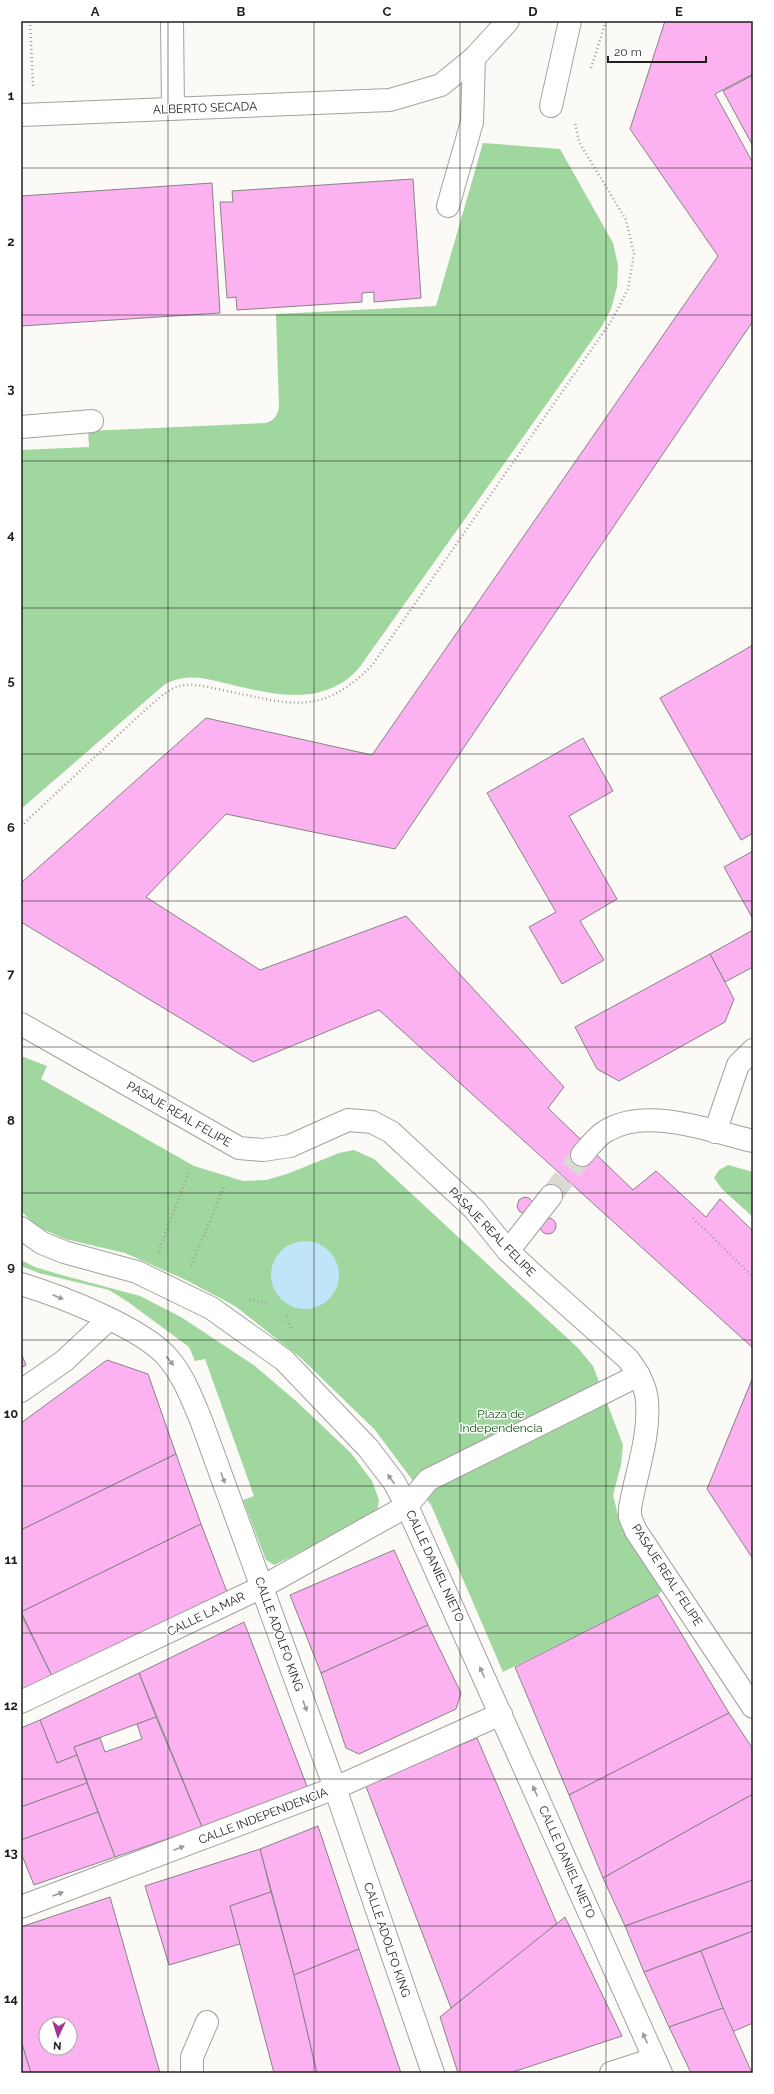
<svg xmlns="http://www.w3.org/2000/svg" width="774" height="2094" viewBox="0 0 774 2094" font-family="Raleway,sans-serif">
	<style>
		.green { fill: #9fd79e }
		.water { fill: #c0e4f8 }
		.building { fill: #fcb1f0; stroke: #878487; fill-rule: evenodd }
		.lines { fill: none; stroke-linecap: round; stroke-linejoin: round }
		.minor-tunnel { stroke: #dad9d6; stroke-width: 22; stroke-dasharray: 22 11; stroke-linecap: butt }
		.minor-casing { stroke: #a3a29e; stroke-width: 24 }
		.path { stroke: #9f9f9c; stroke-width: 2.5; stroke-dasharray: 1 3; stroke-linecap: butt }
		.minor { stroke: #fff; stroke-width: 22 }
		.oneway { fill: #9a9a9a }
		.grid { fill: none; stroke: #1f1f1e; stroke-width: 1; stroke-opacity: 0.55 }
		.labels { text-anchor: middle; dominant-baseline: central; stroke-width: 3; stroke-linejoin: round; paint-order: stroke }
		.street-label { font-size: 12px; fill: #1f1f1e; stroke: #fff }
		.park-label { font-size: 12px; fill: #0b5312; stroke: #fff }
		.neatline { fill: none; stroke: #1f1f1e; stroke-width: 1.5 }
		.grid-label { font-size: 13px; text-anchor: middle; font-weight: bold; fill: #1f1f1e }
	</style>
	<rect width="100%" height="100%" fill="#fbfaf6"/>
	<g class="green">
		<path d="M483 143 560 149 613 243 618 265 617 287 611 309 602 326 359 668C354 673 349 679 343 682 306 706 260 691 220 682 200 677 182 674 164 685L21 809V450L89 447 88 431 266 423C275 420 277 416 279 407L276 314 436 306Z"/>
		<path d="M21 1056 47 1066 41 1079 194 1166 243 1181 266 1180 287 1174 339 1153 354 1150 374 1159 578 1348 593 1366 623 1445 621 1465 613 1495 618 1515 663 1590 658 1595 503 1672 431 1505 375 1430 301 1358 235 1306 186 1280 125 1253 65 1239 38 1227 24 1214 21 1210Z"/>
		<path d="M728 1165 753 1172V1217L722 1189 714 1178 719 1170Z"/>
		<path d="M21 1260 35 1267 58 1274 140 1296 181 1317 255 1366 296 1401 351 1453 372 1481 379 1500 377 1512 357 1524 274 1565 266 1560 243 1500 254 1496 205 1359 195 1361 189 1347 128 1302 109 1290 39 1273 21 1266Z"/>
	</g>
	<circle class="water" cx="305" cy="1275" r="34"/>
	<g class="building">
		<path d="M665 21H753V74L715 94 753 163V321L395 849 226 814 146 897 260 970 406 916 564 1087 548 1108 633 1190 656 1171 706 1217 720 1199 753 1231V1348L379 1010 253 1062 21 922V883L206 718 372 755 718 256 630 129Z"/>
		<path d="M753 75V146L723 91Z"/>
		<path d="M413 179 421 298 374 302V292L362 293V302L237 310 236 297 227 298 220 202H233L232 191Z"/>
		<path d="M212 183 220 313 21 326V196Z"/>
		<path d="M753 645V833L741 840 660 698Z"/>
		<path d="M583 738 613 791 569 816 617 899 580 921 604 960 562 984 529 927 556 912 487 793Z"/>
		<path d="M753 851V919L724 867Z"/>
		<path d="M753 930V967L725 982 710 954Z"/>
		<path d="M710 954 734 999 725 1022 619 1081 597 1069 575 1027Z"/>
		<path d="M524 1197 529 1198 533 1202 524 1214 519 1211 517 1206 519 1200Z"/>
		<circle cx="548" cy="1226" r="8"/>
		<path d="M21 1353 26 1365 21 1368Z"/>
		<path d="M107 1360 148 1374 176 1454 21 1530V1423Z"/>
		<path d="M753 1377V1559L707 1489Z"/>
		<path d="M176 1454 201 1524 21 1612V1530Z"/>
		<path d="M201 1524 227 1592 52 1676 21 1612Z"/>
		<path d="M394 1550 428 1625 321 1673 290 1595Z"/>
		<path d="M658 1595 729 1713 569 1795 515 1667Z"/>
		<path d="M21 1614 52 1676 21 1690Z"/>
		<path d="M244 1622 308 1789 202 1827 139 1673Z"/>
		<path d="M428 1625 461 1693 456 1709 359 1754 346 1748 321 1673Z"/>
		<path d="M139 1673 156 1717 74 1747 77 1755 57 1763 40 1720Z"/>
		<path d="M729 1713 753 1749V1794L603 1878 569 1795Z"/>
		<path d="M156 1717 202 1827 115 1857 74 1747 100 1738 105 1752 142 1739 137 1724Z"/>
		<path d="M40 1720 57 1763 77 1755 87 1783 21 1807V1728Z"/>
		<path d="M477 1738 557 1924 451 2008 365 1784Z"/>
		<path d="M87 1783 98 1812 21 1840V1807Z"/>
		<path d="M753 1794V1880L625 1926 603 1878Z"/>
		<path d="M98 1812 115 1857 34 1885 21 1853V1840Z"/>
		<path d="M318 1826 359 1949 294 1975 260 1849Z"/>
		<path d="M260 1849 271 1892 230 1906 240 1944 169 1965 145 1886Z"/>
		<path d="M753 1880V1931L644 1972 625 1926Z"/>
		<path d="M271 1892 294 1975 317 2073H274L230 1906Z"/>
		<path d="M110 1897 160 2073H31L21 2041V1927ZM46 2024H70V2048H46Z"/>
		<path d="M565 1917 622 2036 510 2073H458L440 2017Z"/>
		<path d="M753 1931V2023L732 2032 701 1951Z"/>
		<path d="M359 1949 401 2073H317L294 1975Z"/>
		<path d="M701 1951 723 2008 669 2027 644 1972Z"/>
		<path d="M723 2008 752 2073H691L669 2027Z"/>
		<path d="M21 2041 31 2073H21Z"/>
	</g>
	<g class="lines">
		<path class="minor-tunnel" d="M551 1196 582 1155"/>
		<g class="minor-casing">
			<g id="minor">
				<path d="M172 21 173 109"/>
				<path d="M551 106 570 21"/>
				<path d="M21 115 390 100 441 85 474 58 508 21"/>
				<path d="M448 206 472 122 474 58"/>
				<path d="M21 427 92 421"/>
				<path d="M21 1024 239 1148 263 1150 290 1146 348 1120 372 1122 391 1132 474 1209 508 1251 536 1277 628 1359C637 1371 646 1386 647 1401 650 1437 636 1473 630 1508V1517L636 1531 753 1707"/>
				<path d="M715 1132 738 1065 753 1050"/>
				<path d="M582 1155C589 1147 597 1136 606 1131 647 1106 710 1131 753 1141"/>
				<path d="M21 1228 42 1243 64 1252 137 1272 211 1308 284 1360 368 1448 394 1482 407 1506 661 2073"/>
				<path d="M508 1251 551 1196"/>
				<path d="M21 1284C60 1296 144 1328 169 1359 184 1377 192 1399 201 1420L335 1788 433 2073"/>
				<path d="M21 1391 64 1361 109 1319"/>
				<path d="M21 1702 262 1587 407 1506 428 1480 639 1375"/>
				<path d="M21 1907 335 1788 501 1714"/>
				<path d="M192 2073V2057L207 2022"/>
				<path d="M611 2073 654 2059"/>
			</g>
		</g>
		<g class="path">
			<path d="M30 21 33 86"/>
			<path d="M591 68 606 21"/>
			<path d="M21 826 144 711C154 703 166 690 179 686 193 683 208 687 222 690 288 703 321 719 373 664L612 320 628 289 634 254 626 220 579 142 575 122"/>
			<path d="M693 1218 753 1277"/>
			<path d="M158 1252 189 1172"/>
			<path d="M191 1266 224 1187"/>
			<path d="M250 1299 269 1304"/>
			<path d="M286 1316 292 1330"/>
		</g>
		<use href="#minor" class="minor"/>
	</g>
	<defs><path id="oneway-solid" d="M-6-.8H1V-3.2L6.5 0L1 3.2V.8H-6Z"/></defs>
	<g class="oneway">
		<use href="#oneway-solid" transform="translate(58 1297) rotate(23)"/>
		<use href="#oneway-solid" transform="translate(170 1361) rotate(51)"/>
		<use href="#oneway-solid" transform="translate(223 1478) rotate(70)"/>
		<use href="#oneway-solid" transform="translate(391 1479) rotate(-125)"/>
		<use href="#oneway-solid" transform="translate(482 1672) rotate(-114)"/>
		<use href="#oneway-solid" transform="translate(305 1706) rotate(70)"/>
		<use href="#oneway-solid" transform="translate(535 1791) rotate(-114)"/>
		<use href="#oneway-solid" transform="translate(179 1848) rotate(-21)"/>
		<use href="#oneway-solid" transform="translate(58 1894) rotate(-20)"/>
		<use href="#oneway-solid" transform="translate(645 2038) rotate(-114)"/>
	</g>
	<path class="grid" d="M168 21V2073M314 21V2073M460 21V2073M606 21V2073M21 168H753M21 315H753M21 461H753M21 608H753M21 754H753M21 901H753M21 1047H753M21 1193H753M21 1340H753M21 1486H753M21 1633H753M21 1779H753M21 1926H753"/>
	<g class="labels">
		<g class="street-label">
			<text transform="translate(205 108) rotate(-2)">ALBERTO SECADA</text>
			<text transform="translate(179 1114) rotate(30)">PASAJE REAL FELIPE</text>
			<text transform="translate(492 1232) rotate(46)">PASAJE REAL FELIPE</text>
			<text transform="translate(435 1566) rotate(65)">CALLE DANIEL NIETO</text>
			<text transform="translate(667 1575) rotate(57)">PASAJE REAL FELIPE</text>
			<text transform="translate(206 1614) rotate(-26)">CALLE LA MAR</text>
			<text transform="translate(279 1634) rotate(70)">CALLE ADOLFO KING</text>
			<text transform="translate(263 1816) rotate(-21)">CALLE INDEPENDENCIA</text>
			<text transform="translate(567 1862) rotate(66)">CALLE DANIEL NIETO</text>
			<text transform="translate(387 1940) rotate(71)">CALLE ADOLFO KING</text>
		</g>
		<g class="park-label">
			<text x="501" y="1414">Plaza de<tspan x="501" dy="14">Independencia</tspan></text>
		</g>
	</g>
	<rect width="774" height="2094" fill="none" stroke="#ffffff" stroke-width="44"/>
	<g transform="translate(58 2036) rotate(184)"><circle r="19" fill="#ffffff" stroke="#a5a5a5"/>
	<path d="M0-3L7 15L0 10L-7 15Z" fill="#a43593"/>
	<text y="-6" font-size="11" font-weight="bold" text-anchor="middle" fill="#1f1f1e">N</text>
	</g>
	<path d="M608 56v6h98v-6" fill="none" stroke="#1f1f1e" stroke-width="2"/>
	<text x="614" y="56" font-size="12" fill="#1f1f1e" stroke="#ffffff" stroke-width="3" paint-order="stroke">20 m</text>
	<rect x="22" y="22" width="730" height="2050" class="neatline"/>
	<g class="grid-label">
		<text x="95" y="16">A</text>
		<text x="241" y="16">B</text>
		<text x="387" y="16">C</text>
		<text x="533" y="16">D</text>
		<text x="679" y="16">E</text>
		<text x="11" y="100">1</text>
		<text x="11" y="246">2</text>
		<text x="11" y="393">3</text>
		<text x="11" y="539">4</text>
		<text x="11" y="685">5</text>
		<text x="11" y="832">6</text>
		<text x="11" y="978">7</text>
		<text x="11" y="1125">8</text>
		<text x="11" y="1271">9</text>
		<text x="11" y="1418">10</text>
		<text x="11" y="1564">11</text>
		<text x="11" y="1710">12</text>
		<text x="11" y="1857">13</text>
		<text x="11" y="2003">14</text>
	</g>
</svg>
